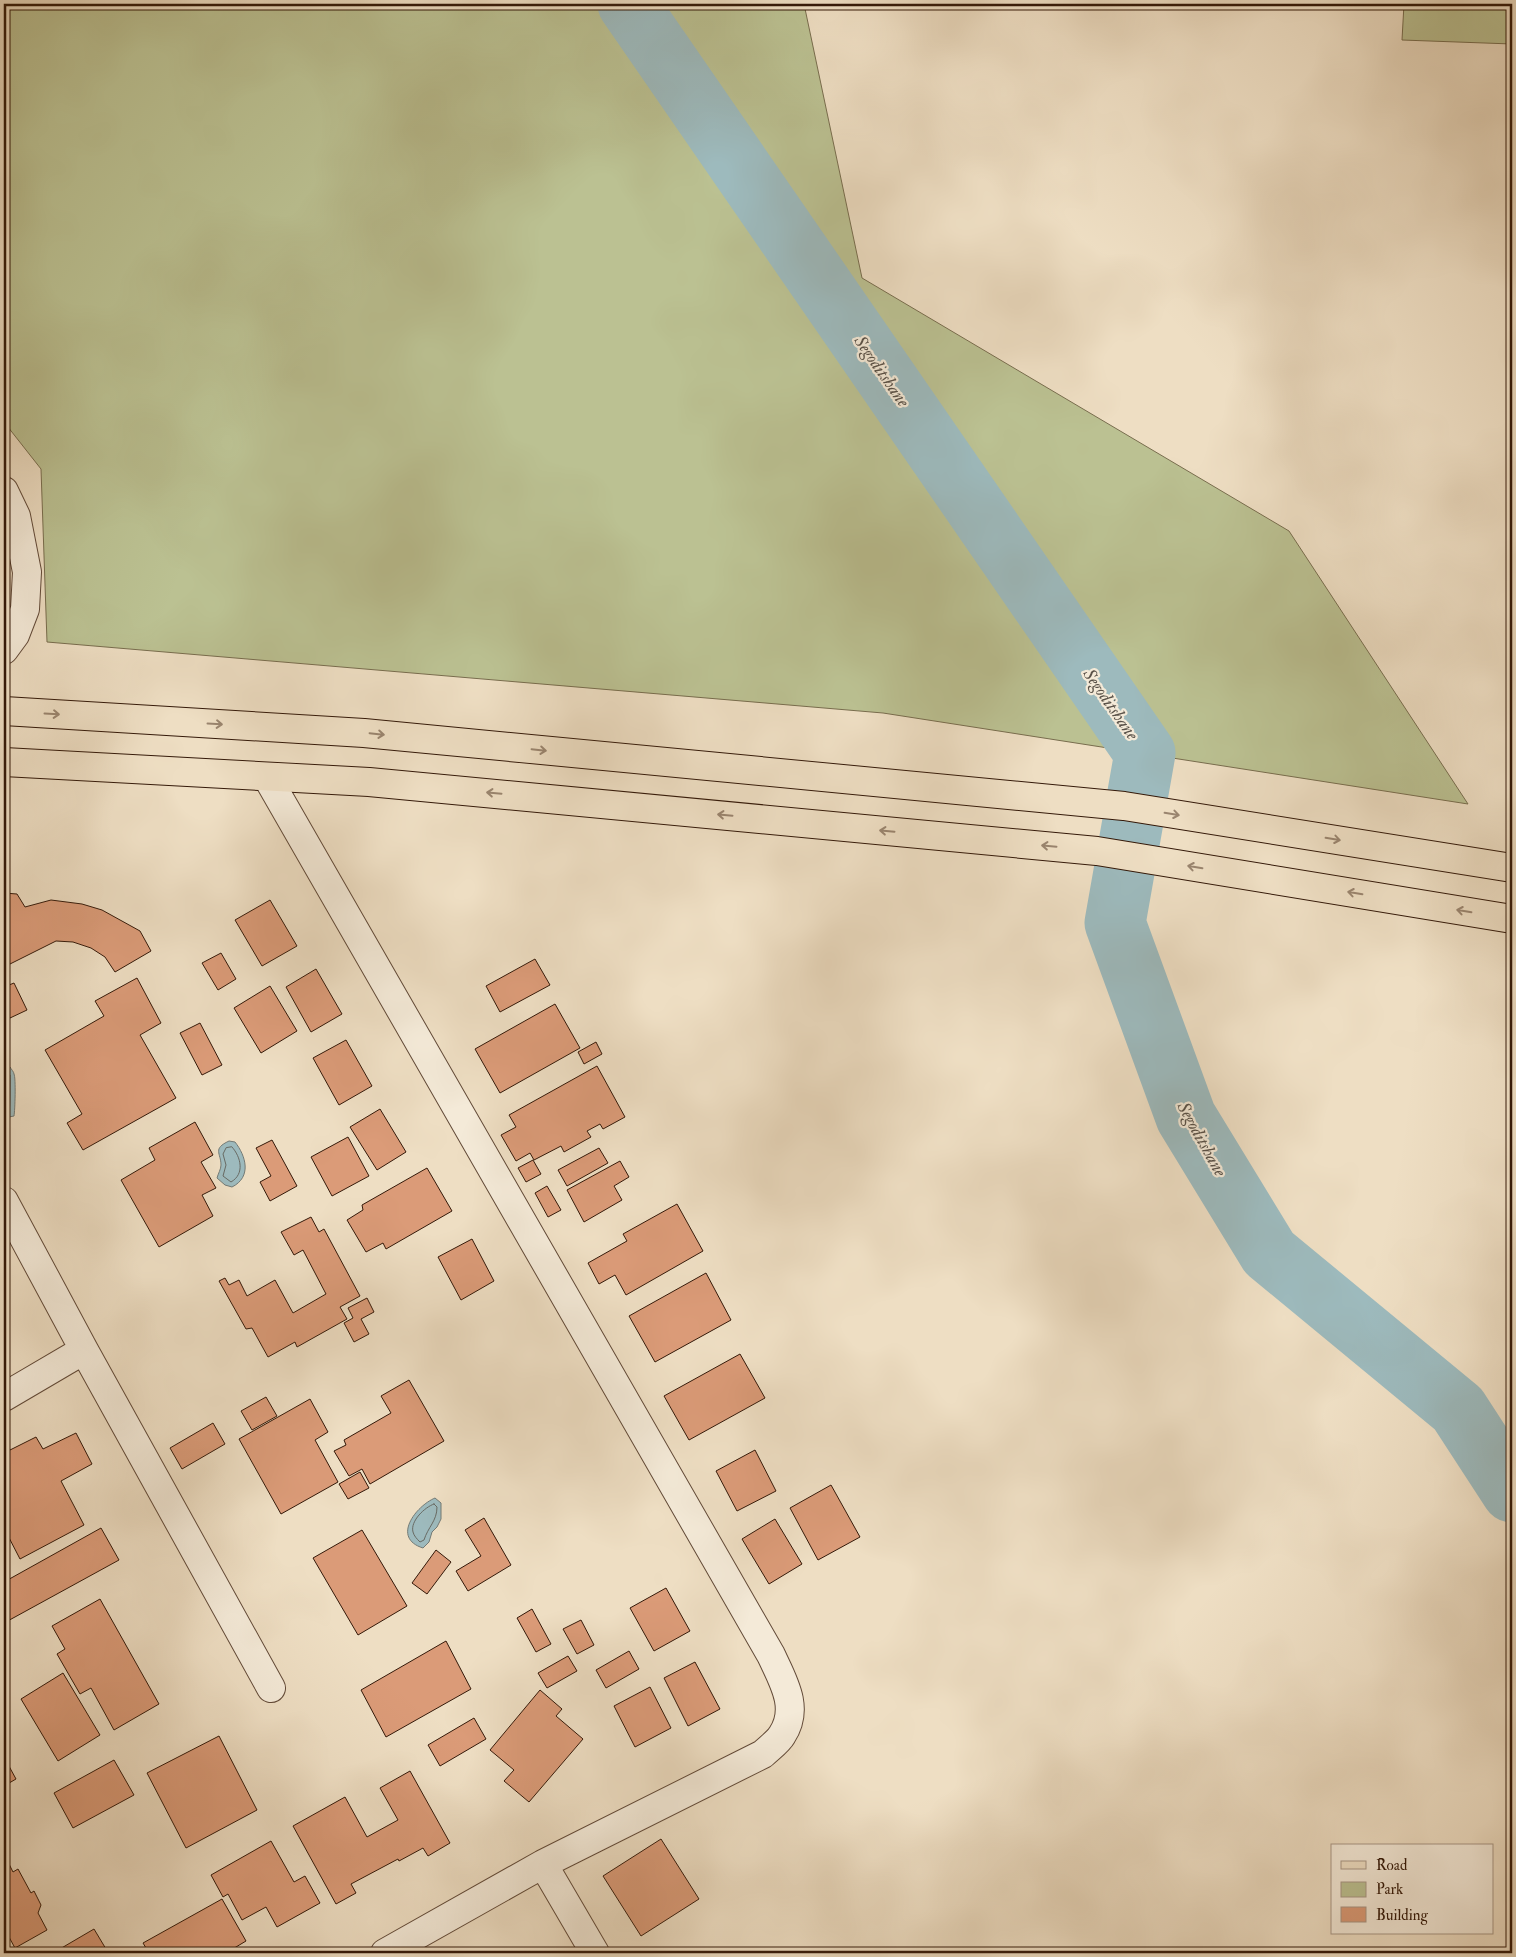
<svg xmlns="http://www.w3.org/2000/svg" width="1516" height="1957" font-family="'IM FELL Double Pica',serif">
<rect width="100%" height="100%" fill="#eedec3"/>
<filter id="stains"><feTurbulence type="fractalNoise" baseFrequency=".004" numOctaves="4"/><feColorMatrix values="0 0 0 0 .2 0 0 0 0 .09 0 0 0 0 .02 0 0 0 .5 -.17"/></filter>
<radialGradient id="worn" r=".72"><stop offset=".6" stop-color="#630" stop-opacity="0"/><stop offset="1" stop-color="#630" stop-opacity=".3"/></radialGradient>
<path fill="#bbc192" stroke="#786d4e" d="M 4,4 L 804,4 L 862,278 L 1289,531 L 1468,804 L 883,713 L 47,642 L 41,469 L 4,422 Z
M 1404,4 L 1512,4 L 1512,44 L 1402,40 Z"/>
<path fill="#9dbabd" stroke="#737a75" d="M 4,1066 L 10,1067 C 11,1069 14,1072 14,1074 C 16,1078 15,1111 14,1116 L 4,1118 Z
M 229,1141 L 235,1142 C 246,1156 252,1177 232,1187 L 225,1185 L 217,1178 C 218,1174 221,1169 221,1165 C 221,1153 212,1149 229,1141 Z
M 435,1498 L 441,1503 L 441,1519 L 437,1527 L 432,1532 L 429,1542 L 423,1548 C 391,1538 416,1506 435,1498 Z"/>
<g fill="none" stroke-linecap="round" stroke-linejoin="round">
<path stroke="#686a63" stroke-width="1" d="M 4,1071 L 10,1075 C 10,1079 10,1109 9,1112 L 4,1113
M 232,1147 C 241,1157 245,1174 231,1182 L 223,1176 L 226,1165 L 223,1154 L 226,1148 Z
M 434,1504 L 437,1507 C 437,1521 428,1527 424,1540 L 420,1542 C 417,1539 414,1536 413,1532 C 410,1521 425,1507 434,1504 Z"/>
<path stroke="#9dbabd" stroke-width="61" d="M 628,4 L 1145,753 L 1115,923 L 1186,1117 L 1269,1253 L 1458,1409 L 1512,1492"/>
</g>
<path fill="#db9b78" stroke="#341909" d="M 4,893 L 17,894 L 25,907 L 51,900 L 82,904 L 102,910 L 140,931 L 151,951 L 115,972 L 105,957 L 91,948 L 73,942 L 56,941 L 4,967 Z
M 270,900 L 297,946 L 262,966 L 235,920 Z
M 221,953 L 236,979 L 218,990 L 202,963 Z
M 535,959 L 550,985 L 500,1012 L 486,986 Z
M 316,969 L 342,1014 L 311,1032 L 286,987 Z
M 137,978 L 161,1023 L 140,1035 L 176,1098 L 83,1150 L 67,1123 L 82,1114 L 45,1050 L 104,1016 L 95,1001 Z
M 14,983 L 27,1010 L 10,1018 L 4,1005 L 4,987 Z
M 270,986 L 297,1031 L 261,1053 L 234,1008 Z
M 555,1004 L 580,1048 L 500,1093 L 475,1049 Z
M 200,1023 L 222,1065 L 202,1075 L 180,1033 Z
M 346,1040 L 372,1086 L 339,1105 L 313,1058 Z
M 596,1042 L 602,1054 L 584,1064 L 578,1052 Z
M 597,1066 L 625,1117 L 603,1129 L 600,1124 L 587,1131 L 591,1137 L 564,1152 L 561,1146 L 534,1160 L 530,1153 L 516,1161 L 501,1135 L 516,1127 L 509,1115 Z
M 380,1109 L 406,1152 L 377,1170 L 350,1127 Z
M 195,1122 L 213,1155 L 201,1162 L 216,1188 L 202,1195 L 213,1216 L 159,1247 L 121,1180 L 155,1160 L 149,1148 Z
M 348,1137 L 369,1176 L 332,1196 L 311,1157 Z
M 272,1140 L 297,1186 L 270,1201 L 260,1182 L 271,1176 L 256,1148 Z
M 599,1148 L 608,1163 L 567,1186 L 558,1170 Z
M 533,1160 L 541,1174 L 526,1182 L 518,1168 Z
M 620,1161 L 629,1177 L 614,1186 L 622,1200 L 584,1222 L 567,1190 Z
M 427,1168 L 452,1211 L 386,1249 L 383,1243 L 366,1252 L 347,1220 L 363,1210 L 362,1205 Z
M 547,1186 L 561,1210 L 548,1217 L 535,1193 Z
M 677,1204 L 703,1251 L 626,1295 L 615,1275 L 599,1284 L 588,1263 L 627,1241 L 623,1234 Z
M 311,1217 L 319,1232 L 324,1229 L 360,1296 L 340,1307 L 347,1319 L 297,1347 L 295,1342 L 268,1357 L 252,1328 L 246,1329 L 219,1281 L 225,1278 L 229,1285 L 239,1280 L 247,1296 L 275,1280 L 293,1313 L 326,1294 L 303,1250 L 294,1255 L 281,1232 Z
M 472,1239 L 494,1281 L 461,1300 L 438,1257 Z
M 706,1273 L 731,1320 L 655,1362 L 629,1316 Z
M 367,1298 L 374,1312 L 361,1319 L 369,1334 L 354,1342 L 344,1323 L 353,1318 L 348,1308 Z
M 740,1354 L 765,1398 L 689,1440 L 664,1396 Z
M 409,1380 L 444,1441 L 370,1484 L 362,1469 L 349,1476 L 334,1451 L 346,1445 L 344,1440 L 391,1413 L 381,1396 Z
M 266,1397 L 277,1416 L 252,1430 L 241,1411 Z
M 310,1399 L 328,1432 L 315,1440 L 338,1482 L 281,1514 L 239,1439 Z
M 213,1423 L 225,1444 L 182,1469 L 170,1448 Z
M 76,1433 L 92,1464 L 61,1481 L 84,1525 L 20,1559 L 4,1528 L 4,1437 L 10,1450 L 36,1437 L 43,1449 Z
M 755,1450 L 776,1491 L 737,1511 L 716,1471 Z
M 360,1472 L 369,1488 L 348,1499 L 339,1484 Z
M 831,1485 L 860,1537 L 818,1560 L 790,1508 Z
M 484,1518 L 511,1565 L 468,1591 L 456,1571 L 481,1556 L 465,1530 Z
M 775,1519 L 802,1564 L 769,1584 L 742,1539 Z
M 101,1528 L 119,1560 L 4,1623 L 4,1582 Z
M 362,1530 L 407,1606 L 358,1635 L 313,1558 Z
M 436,1550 L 451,1562 L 427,1594 L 412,1583 Z
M 666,1588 L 690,1631 L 654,1651 L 630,1608 Z
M 100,1599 L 159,1704 L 114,1730 L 91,1688 L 80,1694 L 57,1654 L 65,1649 L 52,1626 Z
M 532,1609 L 551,1644 L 536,1652 L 517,1618 Z
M 581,1620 L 594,1645 L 577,1654 L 563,1629 Z
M 446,1641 L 471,1689 L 386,1737 L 361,1690 Z
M 629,1651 L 639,1669 L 606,1688 L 596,1670 Z
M 568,1656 L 577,1671 L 547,1688 L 538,1673 Z
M 695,1662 L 720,1709 L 688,1726 L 664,1678 Z
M 63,1673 L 100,1735 L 58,1761 L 21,1699 Z
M 650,1687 L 671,1728 L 635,1747 L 614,1706 Z
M 540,1690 L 562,1709 L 556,1716 L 583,1739 L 529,1802 L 504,1781 L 514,1770 L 490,1750 Z
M 474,1718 L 486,1739 L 440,1766 L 428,1745 Z
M 219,1736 L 257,1810 L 186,1848 L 147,1773 Z
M 4,1757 L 16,1779 L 4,1786 Z
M 114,1760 L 134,1795 L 73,1828 L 54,1793 Z
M 410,1771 L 450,1843 L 428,1856 L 423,1848 L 399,1861 L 398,1859 L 351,1884 L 356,1893 L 336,1904 L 293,1826 L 345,1797 L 367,1837 L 398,1820 L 380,1788 Z
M 661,1839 L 699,1899 L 641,1936 L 603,1876 Z
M 271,1841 L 294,1882 L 305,1876 L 320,1903 L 277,1927 L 266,1907 L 242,1920 L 228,1894 L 223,1897 L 211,1875 Z
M 4,1854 L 13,1872 L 18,1869 L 31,1893 L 34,1891 L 41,1905 L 38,1913 L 47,1930 L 15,1948 L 4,1928 L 8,1924 L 4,1916 Z
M 222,1899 L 246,1941 L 226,1953 L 149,1953 L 143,1943 Z
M 94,1929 L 106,1949 L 99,1953 L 53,1953 Z"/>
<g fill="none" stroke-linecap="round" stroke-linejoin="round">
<defs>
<path id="minor" d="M 4,491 L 16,516 L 27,572 L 25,609 L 15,635 L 4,650
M 267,777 L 771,1655 C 783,1681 800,1708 782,1735 C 778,1742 769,1748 763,1754 L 543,1864 L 385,1953
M 4,1201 L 84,1350 L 271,1688
M 4,1397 L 84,1350
M 543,1864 L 595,1953"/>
<path id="primary" d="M 4,711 L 364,733 L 1124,806 L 1512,868
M 4,762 L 369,782 L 1097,851 L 1512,919"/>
</defs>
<use href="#minor" stroke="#624a38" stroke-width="30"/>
<use href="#primary" stroke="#341909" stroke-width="30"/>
<use href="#minor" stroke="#f4ead8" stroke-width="28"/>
<use href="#primary" stroke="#eedec3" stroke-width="28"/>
</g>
<defs><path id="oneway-shaft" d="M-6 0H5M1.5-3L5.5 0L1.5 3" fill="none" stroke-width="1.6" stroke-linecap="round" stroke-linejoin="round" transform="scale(1.25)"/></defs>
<g stroke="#9a856f">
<use href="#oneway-shaft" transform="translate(52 714) rotate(3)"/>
<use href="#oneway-shaft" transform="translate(215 724) rotate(3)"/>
<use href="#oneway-shaft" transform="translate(377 734) rotate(6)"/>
<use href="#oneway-shaft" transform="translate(539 750) rotate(6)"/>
<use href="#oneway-shaft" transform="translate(494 793) rotate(-175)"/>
<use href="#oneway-shaft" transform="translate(1172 814) rotate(9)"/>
<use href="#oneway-shaft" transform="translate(725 815) rotate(-175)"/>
<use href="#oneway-shaft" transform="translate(887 831) rotate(-175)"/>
<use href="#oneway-shaft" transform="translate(1333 839) rotate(9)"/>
<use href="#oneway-shaft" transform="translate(1049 846) rotate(-175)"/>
<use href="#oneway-shaft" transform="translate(1195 867) rotate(-171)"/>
<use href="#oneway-shaft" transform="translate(1355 893) rotate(-171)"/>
<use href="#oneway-shaft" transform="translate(1464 911) rotate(-171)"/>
</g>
<g text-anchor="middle" stroke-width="4.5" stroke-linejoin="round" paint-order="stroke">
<g font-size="18" font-style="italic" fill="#595148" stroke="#f4ead8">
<text transform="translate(882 371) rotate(55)" y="6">Segoditshane</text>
<text transform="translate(1111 704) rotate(55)" y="6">Segoditshane</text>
<text transform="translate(1202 1139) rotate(61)" y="6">Segoditshane</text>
</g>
</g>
<rect width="1516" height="1957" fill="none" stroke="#eedec3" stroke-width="20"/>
<rect x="5" y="5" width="1506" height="1947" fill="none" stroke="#341909" stroke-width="2.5"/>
<rect x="10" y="10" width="1496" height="1937" fill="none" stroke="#341909"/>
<rect x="1331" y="1844" width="162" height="90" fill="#f4ead8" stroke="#a79685"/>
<rect x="1341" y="1861" width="25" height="8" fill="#eedec3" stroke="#a79685"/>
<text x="1376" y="1870" font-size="15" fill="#341909">Road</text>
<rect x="1341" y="1882" width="25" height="15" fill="#bbc192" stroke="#a79685"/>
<text x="1376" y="1894" font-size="15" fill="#341909">Park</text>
<rect x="1341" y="1907" width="25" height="15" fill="#db9b78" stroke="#a79685"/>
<text x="1376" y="1920" font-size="15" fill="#341909">Building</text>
<rect width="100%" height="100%" filter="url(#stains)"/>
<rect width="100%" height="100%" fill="url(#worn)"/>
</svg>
